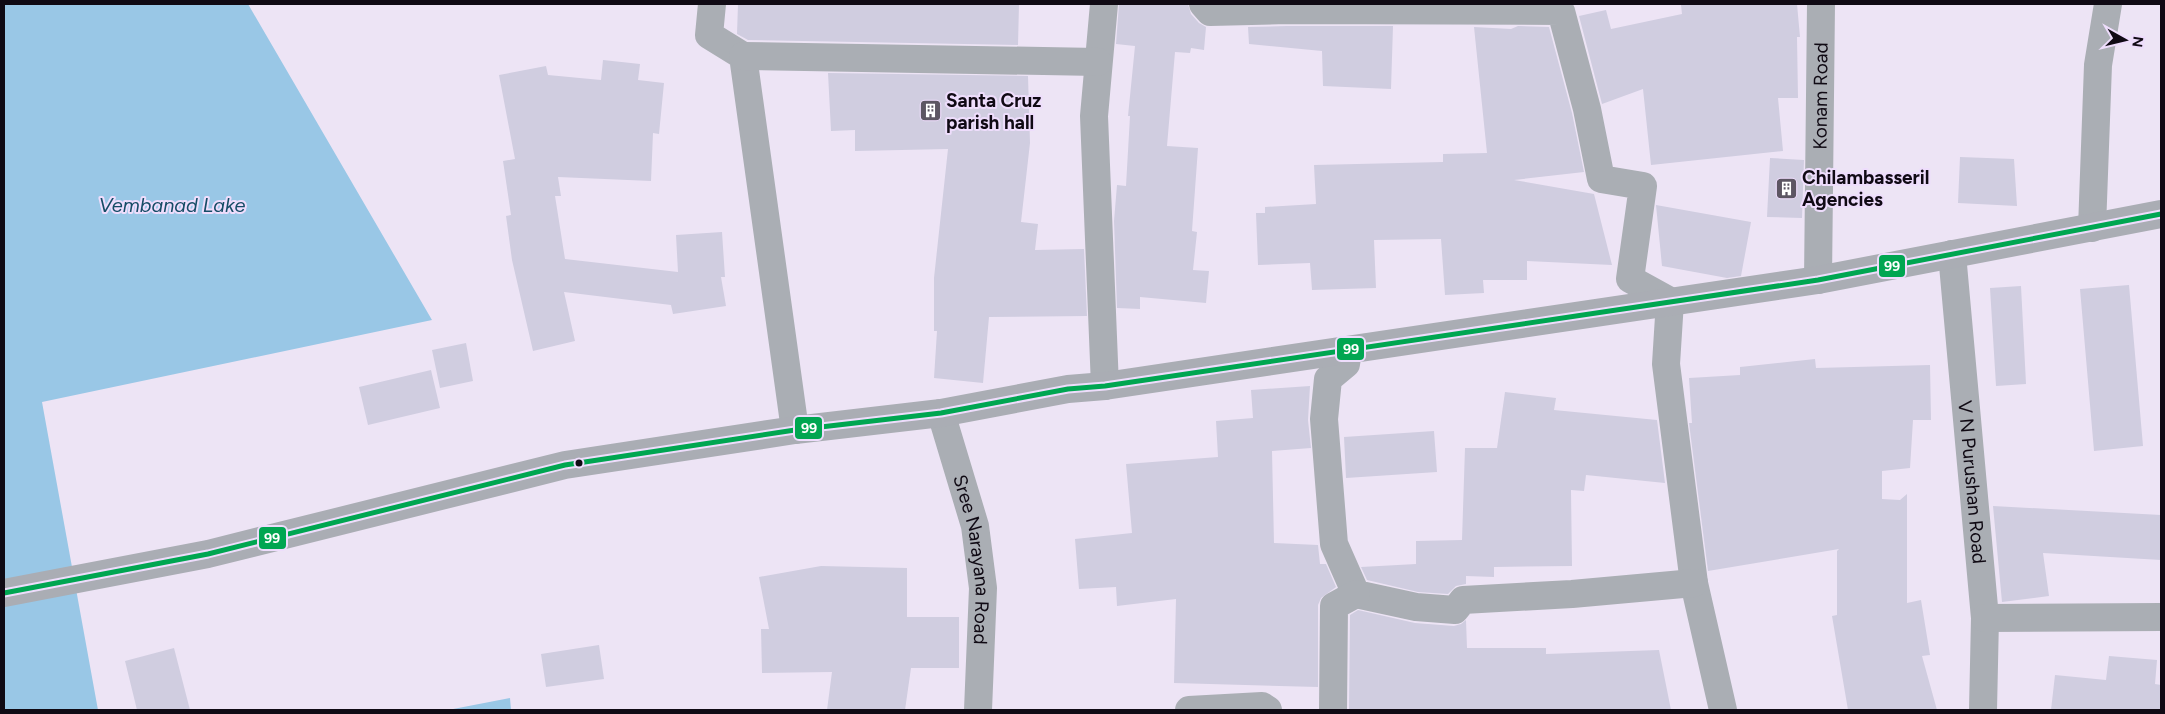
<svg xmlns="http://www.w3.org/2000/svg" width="2165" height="714" font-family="Figtree,sans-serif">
<rect width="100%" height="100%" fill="#ede4f5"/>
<path fill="#99c7e6" d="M 4,4 L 248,4 L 432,320 L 42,402 L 98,710 L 4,710 Z
M 510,698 L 511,710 L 448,710 Z"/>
<path fill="#d0cde0" d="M 738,4 L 1019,4 L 1018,45 L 748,40 L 737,34 Z
M 1119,4 L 1188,4 L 1191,14 L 1199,23 L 1206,27 L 1204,50 L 1191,48 L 1190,53 L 1175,52 L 1167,146 L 1198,148 L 1192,231 L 1197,232 L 1193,270 L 1209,271 L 1206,303 L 1140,297 L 1140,309 L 1117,308 L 1114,221 L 1117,185 L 1126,186 L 1130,116 L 1128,116 L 1135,46 L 1116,44 Z
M 1699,4 L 1797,4 L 1800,37 L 1797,37 L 1798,98 L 1778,98 L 1783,151 L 1651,165 L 1643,89 L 1602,104 L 1579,16 L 1606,10 L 1611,29 L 1682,14 L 1681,5 Z
M 1287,26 L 1393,26 L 1391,89 L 1323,86 L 1322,51 L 1249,44 L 1248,27 Z
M 1518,26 L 1549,27 L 1572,113 L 1584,172 L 1514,180 L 1594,194 L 1612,265 L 1527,261 L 1527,280 L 1483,280 L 1484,293 L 1445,295 L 1441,239 L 1374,240 L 1376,288 L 1312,290 L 1310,263 L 1258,265 L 1256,213 L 1265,213 L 1265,207 L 1316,204 L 1314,165 L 1443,162 L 1443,154 L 1487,153 L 1474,27 L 1511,29 Z
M 603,60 L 640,64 L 638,80 L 664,83 L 659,134 L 653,133 L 651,181 L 558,177 L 561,196 L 555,196 L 565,259 L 678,272 L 676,235 L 722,232 L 725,277 L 721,277 L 726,306 L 673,314 L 671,305 L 564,292 L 575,341 L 533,351 L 512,260 L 506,216 L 511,215 L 503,161 L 515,159 L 499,75 L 546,66 L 548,75 L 601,80 Z
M 828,73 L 1028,76 L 1030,143 L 1021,222 L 1038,224 L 1035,250 L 1084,249 L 1087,316 L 989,317 L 983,383 L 934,378 L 937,331 L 934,331 L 934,278 L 948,149 L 855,151 L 855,130 L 831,131 Z
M 1960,157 L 2014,159 L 2017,206 L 1958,203 Z
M 1770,158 L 1804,160 L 1802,218 L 1767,217 Z
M 1656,205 L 1751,222 L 1741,276 L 1727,278 L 1662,266 Z
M 2129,285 L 2143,446 L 2094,451 L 2080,289 Z
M 2021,286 L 2026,384 L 1996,386 L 1990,288 Z
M 466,343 L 473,381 L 440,388 L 432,350 Z
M 1815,359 L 1816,368 L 1930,365 L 1931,420 L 1913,420 L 1910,468 L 1882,471 L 1882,499 L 1900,500 L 1907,494 L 1907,603 L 1921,600 L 1930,655 L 1922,656 L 1937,710 L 1848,710 L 1832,616 L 1837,615 L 1837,551 L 1839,549 L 1708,571 L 1689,423 L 1692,423 L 1689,378 L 1740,375 L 1740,367 Z
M 431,370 L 440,408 L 368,425 L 359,387 Z
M 1310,386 L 1308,420 L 1311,448 L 1272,451 L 1274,543 L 1318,545 L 1320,564 L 1326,564 L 1336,587 L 1321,598 L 1318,605 L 1318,687 L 1174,683 L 1176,599 L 1117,606 L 1116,587 L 1079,589 L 1075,539 L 1132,533 L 1126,464 L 1218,457 L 1216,421 L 1253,418 L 1251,390 Z
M 1505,392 L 1556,398 L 1554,410 L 1657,420 L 1665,483 L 1586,475 L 1584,491 L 1571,490 L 1572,566 L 1494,567 L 1494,577 L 1466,576 L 1466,584 L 1456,586 L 1448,594 L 1418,592 L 1367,580 L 1361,567 L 1416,564 L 1416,541 L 1462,540 L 1465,448 L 1497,448 Z
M 1434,431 L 1437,472 L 1346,478 L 1344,437 Z
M 1993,506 L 2161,515 L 2161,560 L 2043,553 L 2049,596 L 2002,602 Z
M 821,566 L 907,568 L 907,617 L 959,617 L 959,668 L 911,668 L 905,710 L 827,710 L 832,672 L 762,673 L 761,629 L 769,629 L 759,577 Z
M 1358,610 L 1415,623 L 1454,626 L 1461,624 L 1466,620 L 1467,648 L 1546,648 L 1546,654 L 1659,650 L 1671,710 L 1349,710 L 1350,615 Z
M 599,645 L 604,679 L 546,687 L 541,654 Z
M 174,648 L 190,710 L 137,710 L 125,661 Z
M 2109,656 L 2157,660 L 2155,684 L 2161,685 L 2161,710 L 2051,710 L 2055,675 L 2106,680 Z"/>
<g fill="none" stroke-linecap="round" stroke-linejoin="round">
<g stroke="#aaaeb4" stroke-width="28">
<path d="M 712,4 L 709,35 L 743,56 L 795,430"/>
<path d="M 1104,4 L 1094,116 L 1105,386"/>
<path d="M 1203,4 L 1210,12 L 1287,10 L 1561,11 L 1587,109 L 1601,179 L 1643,186 L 1630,279 L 1670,301 L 1666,364 L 1694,583 L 1723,710"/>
<path d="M 743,56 L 1098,62"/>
<path d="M 2092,228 L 2098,65 L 2108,4"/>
<path id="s1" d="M 1952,254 L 1985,618 L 1983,710"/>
<path d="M 1348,350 L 1346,364 L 1328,379 L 1324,419 L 1334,544 L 1356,594 L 1416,607 L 1455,610 L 1463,600 L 1572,594 L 1694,583"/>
<path id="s2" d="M 941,413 L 975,526 L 983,588 L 978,710"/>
<path d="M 1985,618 L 2161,617"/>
<path d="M 1189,710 L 1262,706 L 1268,710"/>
<path d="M 1333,710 L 1334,606 L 1356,594"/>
</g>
<path stroke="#aaaeb4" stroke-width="28" id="s3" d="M 1818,280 L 1821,4"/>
<path stroke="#aaadb4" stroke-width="28" d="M 4,593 L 208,554 L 565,465 L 795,430 L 941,413 L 1068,389 L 1105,386 L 1818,280 L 2161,214"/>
<defs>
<path id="bus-1" d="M 4,593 L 208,554 L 565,465 L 795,430 L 941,413 L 1068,389 L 1105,386 L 1818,280 L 2161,214"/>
</defs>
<use href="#bus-1" stroke="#eeddfc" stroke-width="9"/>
<use href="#bus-1" stroke="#00a651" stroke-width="5"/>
</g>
<defs>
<symbol id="building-square" viewBox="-11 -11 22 22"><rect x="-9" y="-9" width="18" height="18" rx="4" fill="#5d5663" stroke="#eeddfc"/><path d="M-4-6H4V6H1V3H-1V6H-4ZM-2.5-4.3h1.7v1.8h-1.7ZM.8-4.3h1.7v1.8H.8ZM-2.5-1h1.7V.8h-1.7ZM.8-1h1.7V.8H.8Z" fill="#fff"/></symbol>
</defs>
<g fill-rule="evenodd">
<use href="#building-square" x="918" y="98" width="25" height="25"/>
<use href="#building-square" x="1774" y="176" width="25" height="25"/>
</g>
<circle fill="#100a14" stroke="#eeddfc" stroke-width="2" cx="579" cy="463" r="4.5"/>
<g text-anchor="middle" stroke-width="4" stroke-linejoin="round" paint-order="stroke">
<g font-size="19" fill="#100a14" stroke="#eeddfc">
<text dy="7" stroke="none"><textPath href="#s3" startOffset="184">Konam Road</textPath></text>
<text dy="7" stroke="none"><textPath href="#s1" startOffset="229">V N Purushan Road</textPath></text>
<text dy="7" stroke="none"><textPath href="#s2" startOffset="151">Sree Narayana Road</textPath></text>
</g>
<g font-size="19" font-weight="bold" fill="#100a14" stroke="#eeddfc" text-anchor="start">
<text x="946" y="107">Santa Cruz<tspan x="946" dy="22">parish hall</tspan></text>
<text x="1802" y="184">Chilambasseril<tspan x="1802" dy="22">Agencies</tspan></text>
</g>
<g font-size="20" font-style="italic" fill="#154c66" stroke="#eeddfc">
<text x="172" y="212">Vembanad Lake</text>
</g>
</g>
<g stroke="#eeddfc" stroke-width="2">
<rect x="1878" y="254" width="28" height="24" rx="5" fill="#00a651"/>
<rect x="1336" y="337" width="29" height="24" rx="5" fill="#00a651"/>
<rect x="794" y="416" width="29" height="24" rx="5" fill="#00a651"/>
<rect x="258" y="526" width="29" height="24" rx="5" fill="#00a651"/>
</g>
<g font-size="14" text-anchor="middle" font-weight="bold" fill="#fff">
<text x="1892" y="271">99</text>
<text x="1351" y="354">99</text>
<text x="809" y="433">99</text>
<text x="272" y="543">99</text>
</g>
<rect width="2165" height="714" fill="none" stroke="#100a14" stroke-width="10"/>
<g transform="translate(2125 40) rotate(98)" stroke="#eeddfc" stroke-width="4" paint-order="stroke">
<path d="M0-4L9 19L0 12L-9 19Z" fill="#100a14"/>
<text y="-8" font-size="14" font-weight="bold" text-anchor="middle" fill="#100a14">N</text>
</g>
</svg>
